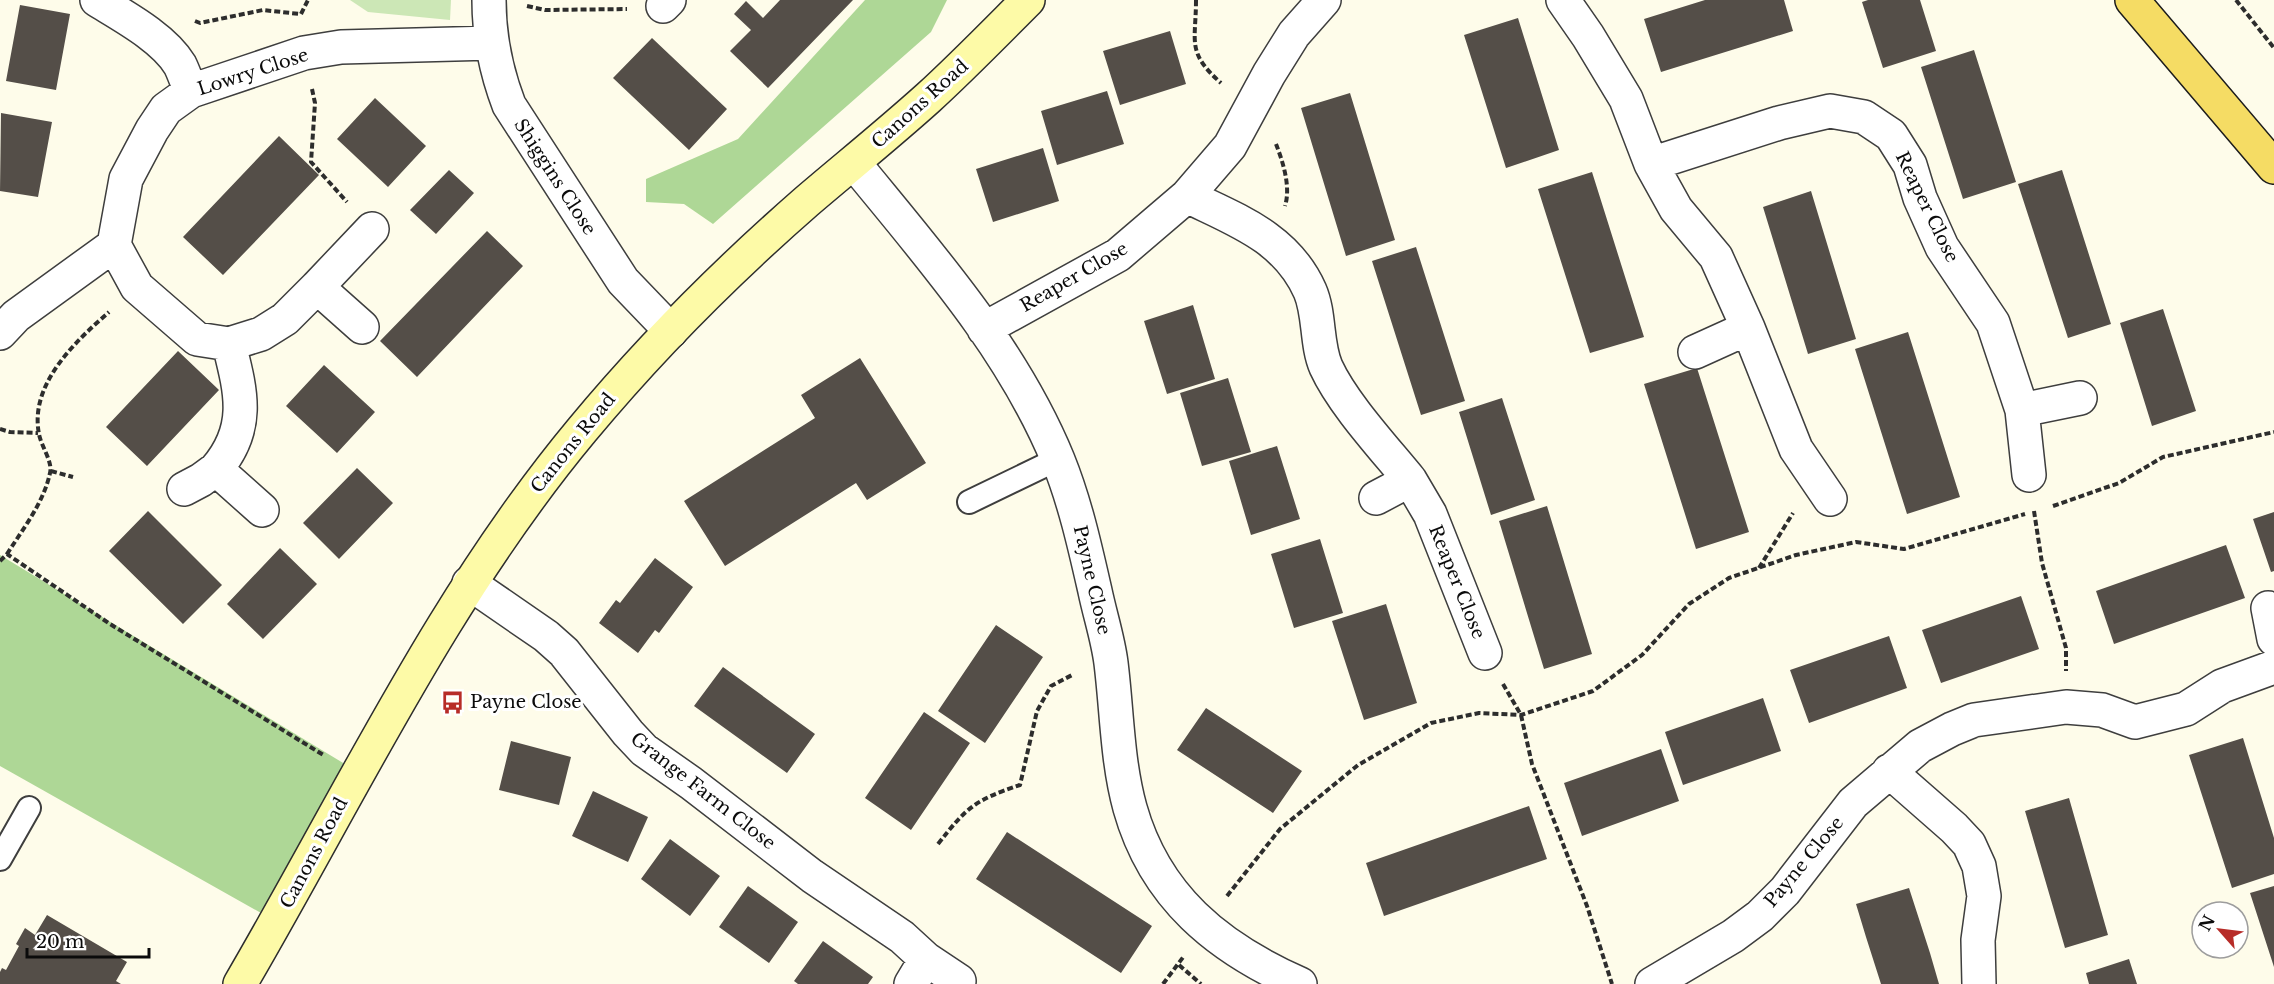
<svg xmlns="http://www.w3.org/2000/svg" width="2274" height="984" font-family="'Libre Baskerville',serif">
<rect width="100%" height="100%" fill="#fefcea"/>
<path fill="#cce7b6" d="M 350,0 L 451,0 L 450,20 L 368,12 Z"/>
<path fill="#aed796" d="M 865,0 L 947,0 L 931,32 L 713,224 L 684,204 L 646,202 L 646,179 L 738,139 Z
M 0,555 L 358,772 L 277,922 L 0,766 Z"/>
<path fill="#544e48" d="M 780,0 L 853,0 L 768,88 L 730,51 L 751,30 L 734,14 L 746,1 L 763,18 Z
M 1705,0 L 1784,0 L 1793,31 L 1661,72 L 1644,19 Z
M 1868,0 L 1920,0 L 1936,51 L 1883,68 L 1862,2 Z
M 20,5 L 70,14 L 56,90 L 6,81 Z
M 1518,18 L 1559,150 L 1506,168 L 1464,35 Z
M 1170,31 L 1186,84 L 1120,105 L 1103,51 Z
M 652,38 L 727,109 L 689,150 L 613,78 Z
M 1974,50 L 2016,182 L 1963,199 L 1921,67 Z
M 1107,91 L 1124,144 L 1057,165 L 1041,111 Z
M 1350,93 L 1395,240 L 1346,256 L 1301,108 Z
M 375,98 L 426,146 L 388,187 L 337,139 Z
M 1,113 L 52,122 L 38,197 L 0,191 Z
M 279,136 L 319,175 L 223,275 L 183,237 Z
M 1043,148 L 1059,201 L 993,222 L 976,169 Z
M 449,170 L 474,193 L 436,234 L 410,210 Z
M 2062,170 L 2111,324 L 2068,338 L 2018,184 Z
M 1592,172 L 1644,337 L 1590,353 L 1538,189 Z
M 1811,191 L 1856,339 L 1808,354 L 1763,207 Z
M 487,231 L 523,266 L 417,377 L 380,341 Z
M 1416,247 L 1465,401 L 1421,415 L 1372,261 Z
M 1193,305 L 1215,379 L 1167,394 L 1144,321 Z
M 2163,309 L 2196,411 L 2152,426 L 2120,323 Z
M 1908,332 L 1960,497 L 1907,514 L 1855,349 Z
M 178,351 L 219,390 L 147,466 L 106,427 Z
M 860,358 L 926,463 L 867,500 L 856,483 L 725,566 L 684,501 L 815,418 L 801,395 Z
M 324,365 L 375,412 L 337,453 L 286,406 Z
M 1697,368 L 1749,532 L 1696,549 L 1644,384 Z
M 1228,378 L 1251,452 L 1202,466 L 1180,393 Z
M 1502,398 L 1535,500 L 1491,515 L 1459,412 Z
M 1277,446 L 1300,519 L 1251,535 L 1229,461 Z
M 357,468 L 393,503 L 339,559 L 303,523 Z
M 1547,506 L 1592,654 L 1544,669 L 1499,521 Z
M 148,511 L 222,585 L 183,624 L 109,551 Z
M 2274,512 L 2274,571 L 2271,572 L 2253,519 Z
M 1320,539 L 1343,613 L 1294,628 L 1271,554 Z
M 2226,545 L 2245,598 L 2114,644 L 2096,591 Z
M 280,548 L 317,584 L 263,639 L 227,604 Z
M 655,558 L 693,587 L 659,633 L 655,630 L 638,653 L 599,623 L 616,600 L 620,603 Z
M 2021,596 L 2039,649 L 1941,683 L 1922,630 Z
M 1386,604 L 1417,703 L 1364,720 L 1332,621 Z
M 996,625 L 1043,657 L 985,743 L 938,711 Z
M 1889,636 L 1907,688 L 1809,723 L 1790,670 Z
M 723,667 L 815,734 L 787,773 L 694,706 Z
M 1763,698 L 1781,751 L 1683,785 L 1665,732 Z
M 1206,708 L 1302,771 L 1273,813 L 1177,750 Z
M 924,712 L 970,743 L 911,830 L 865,798 Z
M 2243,738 L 2274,838 L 2274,874 L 2232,888 L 2189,755 Z
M 511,741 L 571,757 L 559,805 L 499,790 Z
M 1661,749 L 1679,801 L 1582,836 L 1564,783 Z
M 593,791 L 648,817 L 628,862 L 572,836 Z
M 2069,798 L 2108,935 L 2065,948 L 2025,811 Z
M 1529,806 L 1547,859 L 1384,916 L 1366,863 Z
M 1007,832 L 1152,926 L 1121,973 L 976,879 Z
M 670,839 L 720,876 L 690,916 L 641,879 Z
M 748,886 L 798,922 L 769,963 L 719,927 Z
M 2274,886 L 2274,967 L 2250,893 Z
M 1909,888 L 1930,953 L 1939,984 L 1881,984 L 1866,937 L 1856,904 Z
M 47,915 L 127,962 L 116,981 L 121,984 L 0,984 L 0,972 L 2,968 L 6,970 L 19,946 L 16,944 L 25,928 L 35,935 Z
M 823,941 L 873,977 L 868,984 L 798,984 L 794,981 Z
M 2129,959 L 2137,984 L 2089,984 L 2086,973 Z"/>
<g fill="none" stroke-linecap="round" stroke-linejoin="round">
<defs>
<path id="lane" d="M 969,502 L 1058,459
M 0,859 L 29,808"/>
<path id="street" d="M 97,0 C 123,16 164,38 180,65 C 184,73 187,83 191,91
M 489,0 C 489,37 496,71 509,105 L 623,281 L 671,331
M 1563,0 L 1588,36 L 1626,99 L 1651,164 L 1779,123 L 1830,111 L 1864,117 L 1891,135 L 1910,165 L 1920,198 L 1942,247 L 1993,323 L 2022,410
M 663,6 L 669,0
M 854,163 C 929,255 1012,348 1058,460 C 1075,502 1085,547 1095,591 C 1100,615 1108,639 1111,663 C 1117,711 1117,761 1130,808 C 1155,897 1218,948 1300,984
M 1651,164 L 1676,209 L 1716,257 L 1748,328
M 1187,196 C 1236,220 1286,237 1310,291 C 1320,314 1316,344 1326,367 C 1343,404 1384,448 1410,480
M 114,245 L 137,287 L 197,339 L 229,344 L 261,334 L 285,319 L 317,287
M 362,327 L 317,287 L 372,229
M 984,329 L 1118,255 L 1187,196 L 1230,146 L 1269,74 L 1294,34 L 1324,0
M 0,333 L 16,316 L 114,245 L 126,179 L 152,130 L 166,109 L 191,91 L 304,53 L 341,47 L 492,43
M 1695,352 L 1748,328 L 1796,449 L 1830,499
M 216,469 C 251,428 241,392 229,344
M 2029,475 L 2022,410 L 2080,398
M 184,489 L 201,480 L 216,469 L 262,510
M 1376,498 L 1410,480 L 1430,514 L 1485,653
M 469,583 L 546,636 L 564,652 L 628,733 L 644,750 L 691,783 L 812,876 L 902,937 L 926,959
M 2268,608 L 2274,639
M 1889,771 L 1954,828 L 1969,844 L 1979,866 L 1984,896 L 1978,940 L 1979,984
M 911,984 L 926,959 L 959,981
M 1652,984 L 1733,936 L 1760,916 L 1785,891 L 1853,803 L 1920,746 L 1952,729 L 1974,720 L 2066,707 L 2102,710 L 2135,722 L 2186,709 L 2222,686 L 2274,667"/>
<path id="secondary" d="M 240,984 C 350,796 442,598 582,430 C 650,348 726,272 806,202 C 847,167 888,134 928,98 C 962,67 995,33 1028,0"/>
<path id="primary" d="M 2132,0 L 2274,167"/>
</defs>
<use href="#lane" stroke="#3e3e3e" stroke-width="26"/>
<use href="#street" stroke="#3e3e3e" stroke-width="36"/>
<use href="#secondary" stroke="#2d2d2d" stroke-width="36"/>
<use href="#primary" stroke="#1c1c1c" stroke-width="36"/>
<path stroke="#2d2d2d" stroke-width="4" stroke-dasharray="6 3" stroke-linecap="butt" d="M 1196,0 C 1196,42 1186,52 1221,83
M 2236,0 L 2274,48
M 527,6 L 545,10 L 627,9
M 301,14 L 308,0
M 195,21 L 200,23 L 263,10 L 300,14
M 312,89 L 315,103 L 311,162 L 347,202
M 1276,144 C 1283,162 1291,187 1285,206
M 0,429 L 10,432 L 38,433
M 51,471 L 73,477
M 2053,506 L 2119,483 L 2163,457 L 2274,432
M 2034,511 L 2042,563 L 2066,648 L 2066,671
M 7,554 C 23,529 44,502 50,473 C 53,462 41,446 39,434 C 29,384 76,341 109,312
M 0,561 L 7,554 L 110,624 L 325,756
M 1759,568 L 1793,513
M 1503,684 L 1521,715 L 1532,764 L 1587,906 L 1612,984
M 938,844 C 967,807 975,800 1020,785 L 1037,711 L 1051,686 L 1074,674
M 1227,896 L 1280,829 L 1358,765 L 1431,723 L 1479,713 L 1521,715 L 1593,691 L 1642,655 L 1689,604 L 1729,578 L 1796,555 L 1856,542 L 1904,549 L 2025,514
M 1179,965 L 1201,984
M 1163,984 L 1184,956"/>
<use href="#lane" stroke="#fff" stroke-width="22"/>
<use href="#street" stroke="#fff" stroke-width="33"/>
<use href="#secondary" stroke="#fdfaa7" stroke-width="33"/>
<use href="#primary" stroke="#f5dc64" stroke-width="33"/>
</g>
<defs>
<symbol id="bus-bare" viewBox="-9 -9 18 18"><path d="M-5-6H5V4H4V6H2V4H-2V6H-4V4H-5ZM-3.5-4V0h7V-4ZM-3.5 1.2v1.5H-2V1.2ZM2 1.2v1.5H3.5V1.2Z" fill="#b72c28" stroke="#fff" stroke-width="2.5" paint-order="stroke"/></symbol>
</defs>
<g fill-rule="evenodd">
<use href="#bus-bare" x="436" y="686" width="33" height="33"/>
</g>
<g text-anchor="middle" stroke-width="6" stroke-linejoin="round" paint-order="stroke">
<g font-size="18" fill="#0b0b0b" stroke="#fff">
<text transform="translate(253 72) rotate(-18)" y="6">Lowry Close</text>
<text transform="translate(920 104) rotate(-42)" y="6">Canons Road</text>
<text transform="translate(555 177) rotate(57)" y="6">Shiggins Close</text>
<text transform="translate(1927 207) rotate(64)" y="6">Reaper Close</text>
<text transform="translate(1074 277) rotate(-30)" y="6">Reaper Close</text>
<text transform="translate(573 443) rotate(-51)" y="6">Canons Road</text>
<text transform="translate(1092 580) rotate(77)" y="6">Payne Close</text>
<text transform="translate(1457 582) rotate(68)" y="6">Reaper Close</text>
<text transform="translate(703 791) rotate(38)" y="6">Grange Farm Close</text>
<text transform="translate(314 853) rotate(-62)" y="6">Canons Road</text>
<text transform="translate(1804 862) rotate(-50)" y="6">Payne Close</text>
</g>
<g font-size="18" fill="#0b0b0b" stroke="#fff" text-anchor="start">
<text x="470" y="708">Payne Close</text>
</g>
</g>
<g transform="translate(2220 930) rotate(298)"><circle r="28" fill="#ffffff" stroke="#9d9d9d" stroke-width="1.5"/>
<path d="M0-4.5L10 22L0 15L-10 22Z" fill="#b72c28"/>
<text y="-9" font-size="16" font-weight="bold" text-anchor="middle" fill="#0b0b0b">N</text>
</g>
<path d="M27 948v9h122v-9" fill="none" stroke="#0b0b0b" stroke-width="3"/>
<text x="36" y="948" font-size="18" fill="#0b0b0b" stroke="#ffffff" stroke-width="4.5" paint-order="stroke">20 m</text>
</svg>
